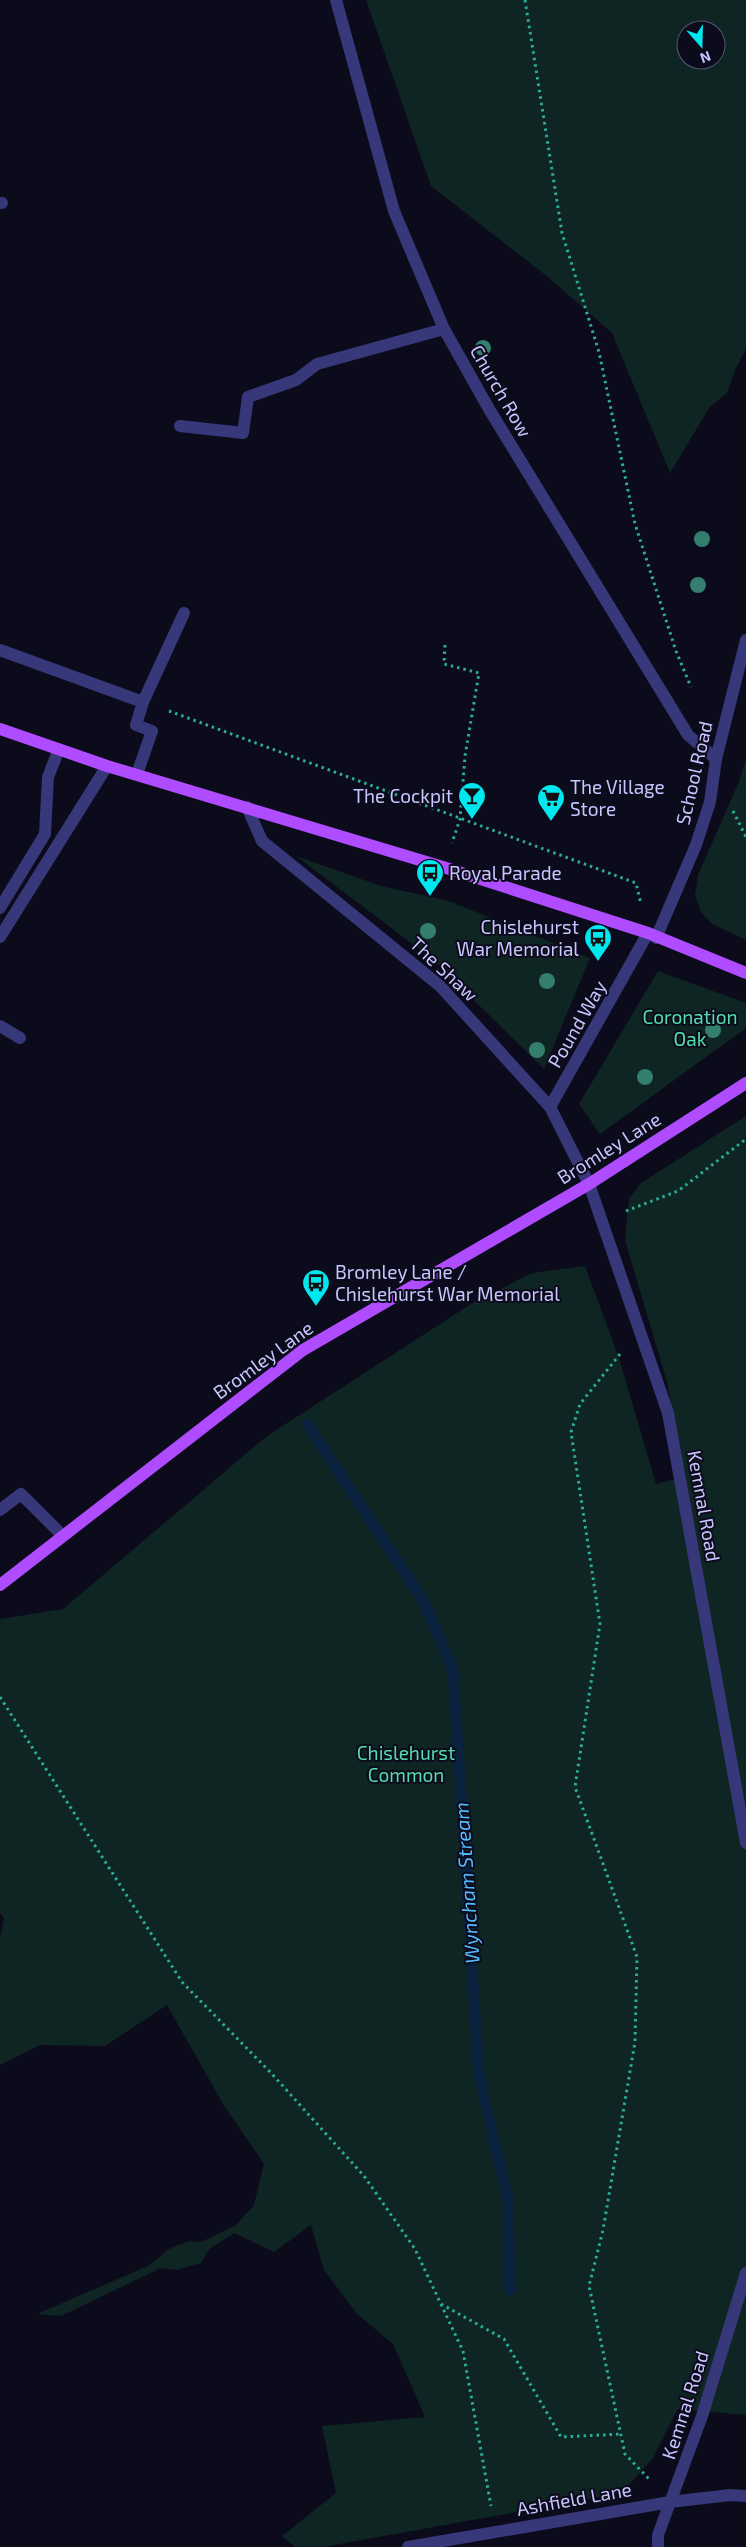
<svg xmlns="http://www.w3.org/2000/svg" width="746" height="2547" font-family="'Exo 2',sans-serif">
<rect width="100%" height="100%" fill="#0c0b1b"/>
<path fill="#0e2523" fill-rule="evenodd" d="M 366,0 L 746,0 L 746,349 L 735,370 L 727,393 L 709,408 L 670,473 L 612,333 L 548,277 L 431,186 ZM 686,30 L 716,30 L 716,60 L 686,60 Z
M 746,760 L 746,940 L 712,924 L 701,912 L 695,896 L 698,875 L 738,784 Z
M 296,856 L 381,886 L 449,901 L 590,958 L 544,1069 L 431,958 Z
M 658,971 L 746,1003 L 746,1028 L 600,1134 L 579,1104 Z
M 746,1116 L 746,2415 L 678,2409 L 653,2458 L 622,2493 L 323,2547 L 295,2547 L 282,2536 L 336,2493 L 322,2426 L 425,2417 L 393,2344 L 357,2314 L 324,2270 L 311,2225 L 274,2252 L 234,2233 L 209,2249 L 201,2263 L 177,2270 L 161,2268 L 61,2316 L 37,2314 L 148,2266 L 169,2249 L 188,2241 L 201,2242 L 236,2225 L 254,2205 L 264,2164 L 223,2104 L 167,2005 L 105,2046 L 40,2045 L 0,2065 L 0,1938 L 4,1918 L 0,1913 L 0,1619 L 63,1609 L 267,1436 L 471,1304 L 532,1273 L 585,1266 L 619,1358 L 656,1484 L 684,1477 L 667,1382 L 625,1240 L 629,1199 L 641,1183 Z"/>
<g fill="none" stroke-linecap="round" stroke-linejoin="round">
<path stroke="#0b223f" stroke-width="11" d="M 307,1424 L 423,1600 L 453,1670 L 479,2076 L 508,2199 L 510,2290"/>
<path stroke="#2cac9b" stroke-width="3" stroke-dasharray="2.5 4" stroke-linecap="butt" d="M 525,0 L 562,233 L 599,352 L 635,524 L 676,651 L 691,687
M 445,645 L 444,664 L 479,673 L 465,756 L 460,819 L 452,843
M 169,711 L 636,883 L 641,904
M 733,811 L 746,837
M 626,1211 L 678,1191 L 746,1139
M 620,1354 L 580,1404 L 571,1432 L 600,1624 L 575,1787 L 637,1957 L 635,2042 L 603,2230 L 589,2286 L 625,2454 L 649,2479
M 0,1697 L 182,1982 L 272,2074 L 364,2176 L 415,2249 L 463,2351 L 491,2506
M 441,2304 L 504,2339 L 561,2437 L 621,2434"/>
<path stroke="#36387a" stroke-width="12" d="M 336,0 L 394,211 L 444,329 L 489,409 L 688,735 L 716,759
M 0,203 L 2,203
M 180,426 L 243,433 L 248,397 L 296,380 L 317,364 L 444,329
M 0,650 L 143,702
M 137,774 L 152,731 L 136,725 L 143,702 L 184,613
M 247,807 L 262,841 L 440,986 L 550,1107 L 589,1184 L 668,1413 L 746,1843
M 0,908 L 45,834 L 48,777 L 59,749
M 0,937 L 107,766
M 656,938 L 696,845 L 710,802 L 716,759 L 746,640
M 0,1026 L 20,1038
M 550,1107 L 648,933
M 0,1510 L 21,1494 L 62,1535
M 408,2547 L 670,2502 L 730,2495 L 746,2496
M 658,2547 L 658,2535 L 702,2416 L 746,2273"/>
<path stroke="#b04cff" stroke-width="12" d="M 0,729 L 107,766 L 443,867 L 648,933 L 746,973
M 0,1585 L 303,1350 L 589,1184 L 746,1083"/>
</g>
<g fill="#337e6e">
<circle cx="483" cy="348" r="8"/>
<circle cx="702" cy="539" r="8"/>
<circle cx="698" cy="585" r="8"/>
<circle cx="428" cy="931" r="8"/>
<circle cx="547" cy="981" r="8"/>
<circle cx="713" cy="1030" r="8"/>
<circle cx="537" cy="1050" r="8"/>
<circle cx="645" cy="1077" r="8"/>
</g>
<defs>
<symbol id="bar-pin" viewBox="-11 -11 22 30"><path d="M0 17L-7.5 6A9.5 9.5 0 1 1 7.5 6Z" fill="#00e8ef" stroke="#0c0b1b"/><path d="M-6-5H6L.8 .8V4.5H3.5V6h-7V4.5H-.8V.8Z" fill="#111"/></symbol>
<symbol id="supermarket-pin" viewBox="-11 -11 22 30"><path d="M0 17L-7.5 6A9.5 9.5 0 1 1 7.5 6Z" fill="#00e8ef" stroke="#0c0b1b"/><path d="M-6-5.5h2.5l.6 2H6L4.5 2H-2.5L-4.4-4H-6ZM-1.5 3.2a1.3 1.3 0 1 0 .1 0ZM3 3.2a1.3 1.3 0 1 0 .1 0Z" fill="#111"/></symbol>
<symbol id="bus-pin" viewBox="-11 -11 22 30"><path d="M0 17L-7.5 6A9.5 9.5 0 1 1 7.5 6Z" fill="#00e8ef" stroke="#0c0b1b"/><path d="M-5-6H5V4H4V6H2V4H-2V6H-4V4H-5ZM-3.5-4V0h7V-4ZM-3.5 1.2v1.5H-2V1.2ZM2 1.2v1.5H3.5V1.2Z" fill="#111"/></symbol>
</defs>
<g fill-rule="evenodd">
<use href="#bar-pin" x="456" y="780" width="32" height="43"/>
<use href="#supermarket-pin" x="535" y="782" width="32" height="43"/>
<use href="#bus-pin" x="414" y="857" width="32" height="43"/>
<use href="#bus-pin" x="582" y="922" width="32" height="43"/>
<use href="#bus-pin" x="300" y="1267" width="32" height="43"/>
</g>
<g text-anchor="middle" stroke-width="4" stroke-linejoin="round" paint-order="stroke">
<g font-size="19" fill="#c8c5ff" stroke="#0c0b1b">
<text transform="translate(501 391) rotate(60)" y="7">Church Row</text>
<text transform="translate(694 773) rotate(-77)" y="7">School Road</text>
<text transform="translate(444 969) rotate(43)" y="7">The Shaw</text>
<text transform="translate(577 1024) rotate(-60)" y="7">Pound Way</text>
<text transform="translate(609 1148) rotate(-32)" y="7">Bromley Lane</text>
<text transform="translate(263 1360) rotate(-36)" y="7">Bromley Lane</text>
<text transform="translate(704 1506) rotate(80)" y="7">Kemnal Road</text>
<text transform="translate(685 2405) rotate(-72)" y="7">Kemnal Road</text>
<text transform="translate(574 2499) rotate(-10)" y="7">Ashfield Lane</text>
</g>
<g font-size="19" fill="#c8c5ff" stroke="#0c0b1b" text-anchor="start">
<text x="570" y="794">The Village<tspan x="570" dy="22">Store</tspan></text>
<text x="453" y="803" text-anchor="end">The Cockpit</text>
<text x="449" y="880">Royal Parade</text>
<text x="579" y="934" text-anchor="end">Chislehurst<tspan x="579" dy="22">War Memorial</tspan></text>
<text x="335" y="1279">Bromley Lane /<tspan x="335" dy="22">Chislehurst War Memorial</tspan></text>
</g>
<g font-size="19" fill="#53ddb1" stroke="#0c0b1b">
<text x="690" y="1024">Coronation<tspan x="690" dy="22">Oak</tspan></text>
<text x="406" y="1760">Chislehurst<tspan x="406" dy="22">Common</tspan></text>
</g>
<g font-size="20" font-style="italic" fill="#53bbff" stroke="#0c0b1b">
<text transform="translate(467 1883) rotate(-94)" y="7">Wyncham Stream</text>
</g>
</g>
<g transform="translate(701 45) rotate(160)"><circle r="24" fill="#0c0b1b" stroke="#575576"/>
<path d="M0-4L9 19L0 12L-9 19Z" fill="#00e8ef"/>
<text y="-8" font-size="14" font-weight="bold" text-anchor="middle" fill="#c8c5ff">N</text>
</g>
</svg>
